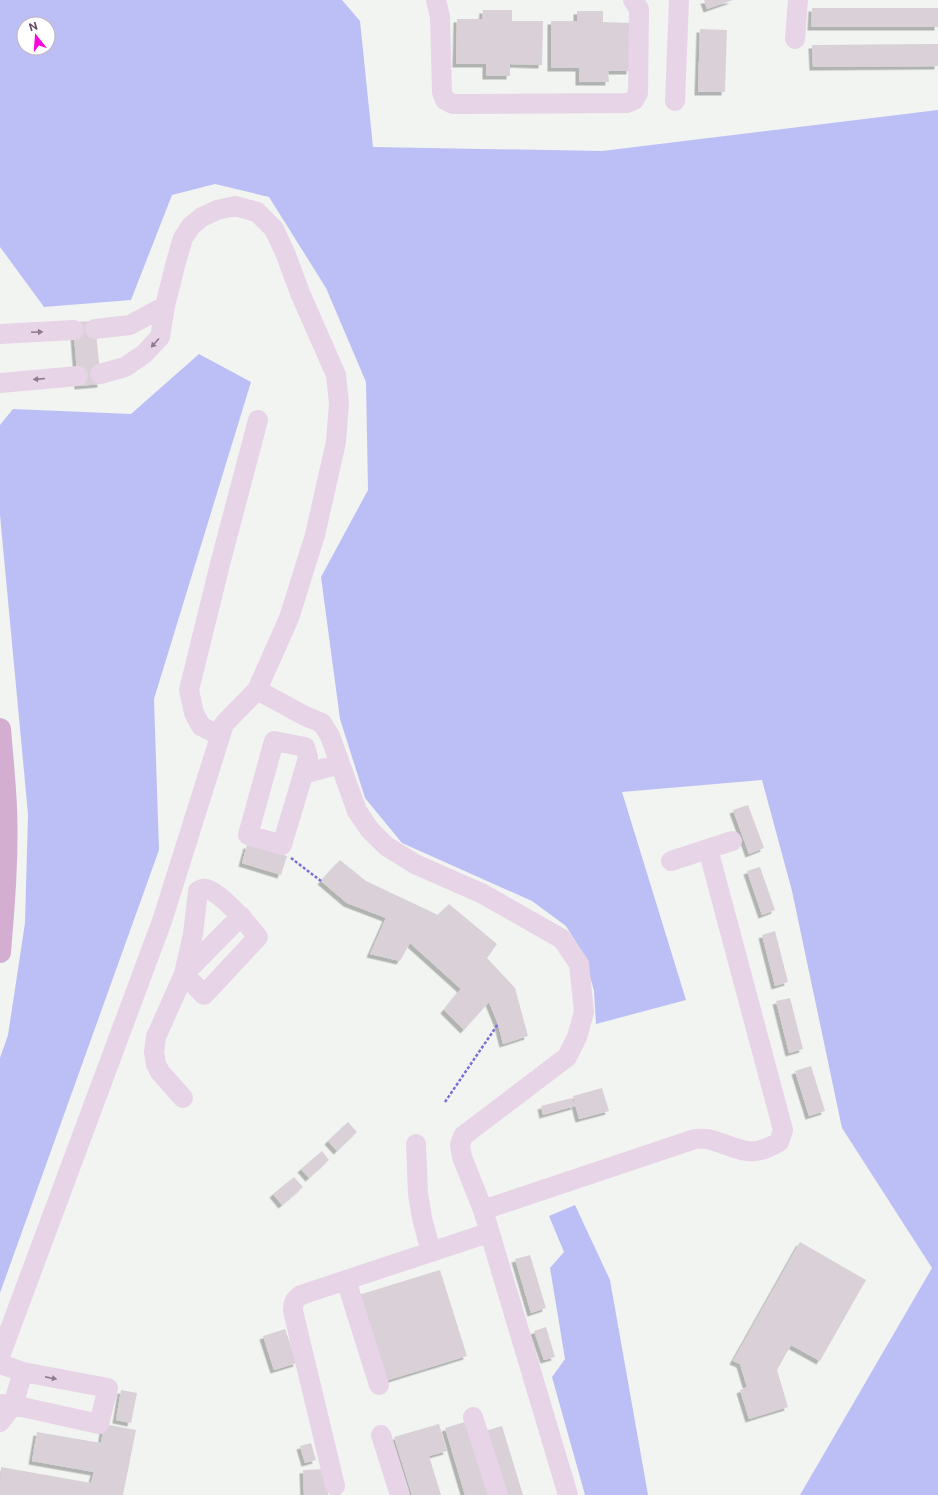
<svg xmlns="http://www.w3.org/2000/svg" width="938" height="1495" font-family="'Public Sans',sans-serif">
<defs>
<filter id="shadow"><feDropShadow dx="-3.5" dy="3.5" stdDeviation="0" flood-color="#0004"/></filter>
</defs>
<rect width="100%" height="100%" fill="#f2f4f1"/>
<path fill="#bcbff5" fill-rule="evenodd" d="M 0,0 L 342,0 L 360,21 L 373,147 L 602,151 L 938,110 L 938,1495 L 800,1495 L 932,1268 L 842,1128 L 792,891 L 762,780 L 622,792 L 686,1000 L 596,1024 L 594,991 L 584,955 L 566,926 L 532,901 L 402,843 L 365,798 L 340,719 L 321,577 L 368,490 L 366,382 L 326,288 L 269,197 L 215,184 L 172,195 L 131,300 L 44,307 L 0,247 ZM 24,24 L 48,24 L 48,48 L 24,48 Z
M 199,354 L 251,382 L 154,699 L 159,850 L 0,1293 L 0,1058 L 8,1035 L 25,923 L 28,814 L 0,515 L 0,425 L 13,409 L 131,414 Z
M 575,1205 L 610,1280 L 648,1495 L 585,1495 L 552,1377 L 565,1359 L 550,1268 L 564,1252 L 549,1216 Z"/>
<path fill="#dad0d8" filter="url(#shadow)" d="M 704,0 L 733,0 L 707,9 Z
M 812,8 L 938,8 L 938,27 L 811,27 Z
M 483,10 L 512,10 L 512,21 L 543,21 L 542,65 L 510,64 L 510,76 L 486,76 L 486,64 L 456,64 L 457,19 L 482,19 Z
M 577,11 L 603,11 L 603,22 L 631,23 L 630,71 L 608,71 L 609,82 L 579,82 L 579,68 L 551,68 L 551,21 L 577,21 Z
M 700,29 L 727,30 L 725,92 L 698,92 Z
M 938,44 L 938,66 L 813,67 L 812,45 Z
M 95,321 L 101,384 L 78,386 L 73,322 Z
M 748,805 L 764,848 L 749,854 L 733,810 Z
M 247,845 L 287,856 L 281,875 L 242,863 Z
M 340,860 L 366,881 L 438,915 L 449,904 L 497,944 L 487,958 L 515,988 L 528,1036 L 503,1044 L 498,1024 L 489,1002 L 464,1030 L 444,1010 L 461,989 L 410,943 L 400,961 L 370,954 L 386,918 L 347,903 L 321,881 Z
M 760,867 L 775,910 L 762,915 L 747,871 Z
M 775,931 L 788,982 L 775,986 L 762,935 Z
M 790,998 L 803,1049 L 789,1053 L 776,1001 Z
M 811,1066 L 825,1111 L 809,1116 L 795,1071 Z
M 602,1088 L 609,1111 L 579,1119 L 573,1096 Z
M 572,1098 L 575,1106 L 543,1115 L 541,1106 Z
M 348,1122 L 357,1132 L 337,1151 L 328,1141 Z
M 322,1151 L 329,1160 L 309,1178 L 301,1169 Z
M 294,1177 L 303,1187 L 282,1205 L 273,1194 Z
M 800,1242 L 866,1280 L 820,1361 L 791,1345 L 777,1370 L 788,1407 L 749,1419 L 740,1390 L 747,1387 L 740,1364 L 733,1361 Z
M 530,1255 L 546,1308 L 531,1313 L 515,1259 Z
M 440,1270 L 467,1356 L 382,1382 L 355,1296 Z
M 546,1327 L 555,1357 L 544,1360 L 534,1331 Z
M 285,1329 L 297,1363 L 274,1370 L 263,1336 Z
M 121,1390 L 137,1393 L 131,1423 L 116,1420 Z
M 468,1421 L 490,1495 L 465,1495 L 445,1428 Z
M 104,1424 L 136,1430 L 123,1495 L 0,1495 L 1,1467 L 91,1483 L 94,1472 L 32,1461 L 37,1432 L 101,1443 Z
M 439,1424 L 447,1451 L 429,1456 L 441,1495 L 412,1495 L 394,1437 Z
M 502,1426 L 523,1495 L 505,1495 L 485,1431 Z
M 311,1443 L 316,1460 L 305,1463 L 300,1446 Z
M 328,1469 L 328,1495 L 304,1495 L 303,1470 Z"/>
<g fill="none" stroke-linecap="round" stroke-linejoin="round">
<path stroke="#766fd7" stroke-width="2.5" stroke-dasharray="3 2" stroke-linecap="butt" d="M 291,858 L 321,881
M 445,1102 L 498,1024"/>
<path stroke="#e7d4e7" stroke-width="20" d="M 436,0 L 440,17 L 442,92 L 445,100 L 453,104 L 627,103 L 634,100 L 638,93 L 639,9 L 633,0
M 795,39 L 798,0
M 675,101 L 679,0
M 95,329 L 130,325 L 165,306
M 0,334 L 74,330
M 0,383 L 78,376
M 257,690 L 305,716 L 322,723 L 330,736 L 357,811 L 370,830 L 386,846 L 415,864 L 483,894 L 562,939 L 579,964 L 584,1012 L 577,1037 L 567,1057 L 463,1136 L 460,1145 L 462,1157 L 483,1210 L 568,1495
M 220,736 L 201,726 L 194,713 L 189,690 L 220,564 L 258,420
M 274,741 L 305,747 L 308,758 L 282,845 L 248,835 Z
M 303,774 L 340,764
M 671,861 L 732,841
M 183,1098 L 160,1072 L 156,1064 L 154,1052 L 156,1037 L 184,974 L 193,934 L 198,891 C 201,889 203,888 206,889 C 221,892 249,926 258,937 L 204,995 L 184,974 L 241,916
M 416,1144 L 418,1194 L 422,1218 L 431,1252
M 483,1210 L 695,1139 C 700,1139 706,1138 711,1140 C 740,1148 749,1160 779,1142 L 783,1130 L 708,849
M 346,1280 L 379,1385
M 0,1356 L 162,921 L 224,724 L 257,690 L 289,618 L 315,535 L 336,442 L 339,403 L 336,375 L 300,293 L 286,255 L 274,229 L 257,212 L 235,206 L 217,210 L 202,217 L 191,226 L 183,238 L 176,262 L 165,306 L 160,337 L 144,354 L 125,367 L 100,374
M 0,1364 L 23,1372 L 108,1388 L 99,1424 L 13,1405 L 0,1404
M 473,1417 L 498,1495
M 0,1422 L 13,1405 L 23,1372
M 381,1435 L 400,1495
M 335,1486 L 293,1311 C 293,1303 294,1300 301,1295 L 488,1233"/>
<path stroke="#d3aed1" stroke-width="22" d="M 0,729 C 2,755 5,782 6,808 C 8,856 4,904 0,952"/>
</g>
<defs><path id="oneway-solid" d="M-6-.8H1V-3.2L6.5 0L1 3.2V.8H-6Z"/></defs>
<g fill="#90788f">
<use href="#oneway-solid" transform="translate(37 332) rotate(-3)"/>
<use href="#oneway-solid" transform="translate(155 343) rotate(132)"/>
<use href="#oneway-solid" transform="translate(39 379) rotate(175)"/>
<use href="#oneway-solid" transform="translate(51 1378) rotate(11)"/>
</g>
<g transform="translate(36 36) rotate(343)"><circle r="19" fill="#ffffff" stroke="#c0b5bf"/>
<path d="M0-3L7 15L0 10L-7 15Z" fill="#fb03dd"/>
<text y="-6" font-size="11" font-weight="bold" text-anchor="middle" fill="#614660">N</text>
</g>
</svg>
